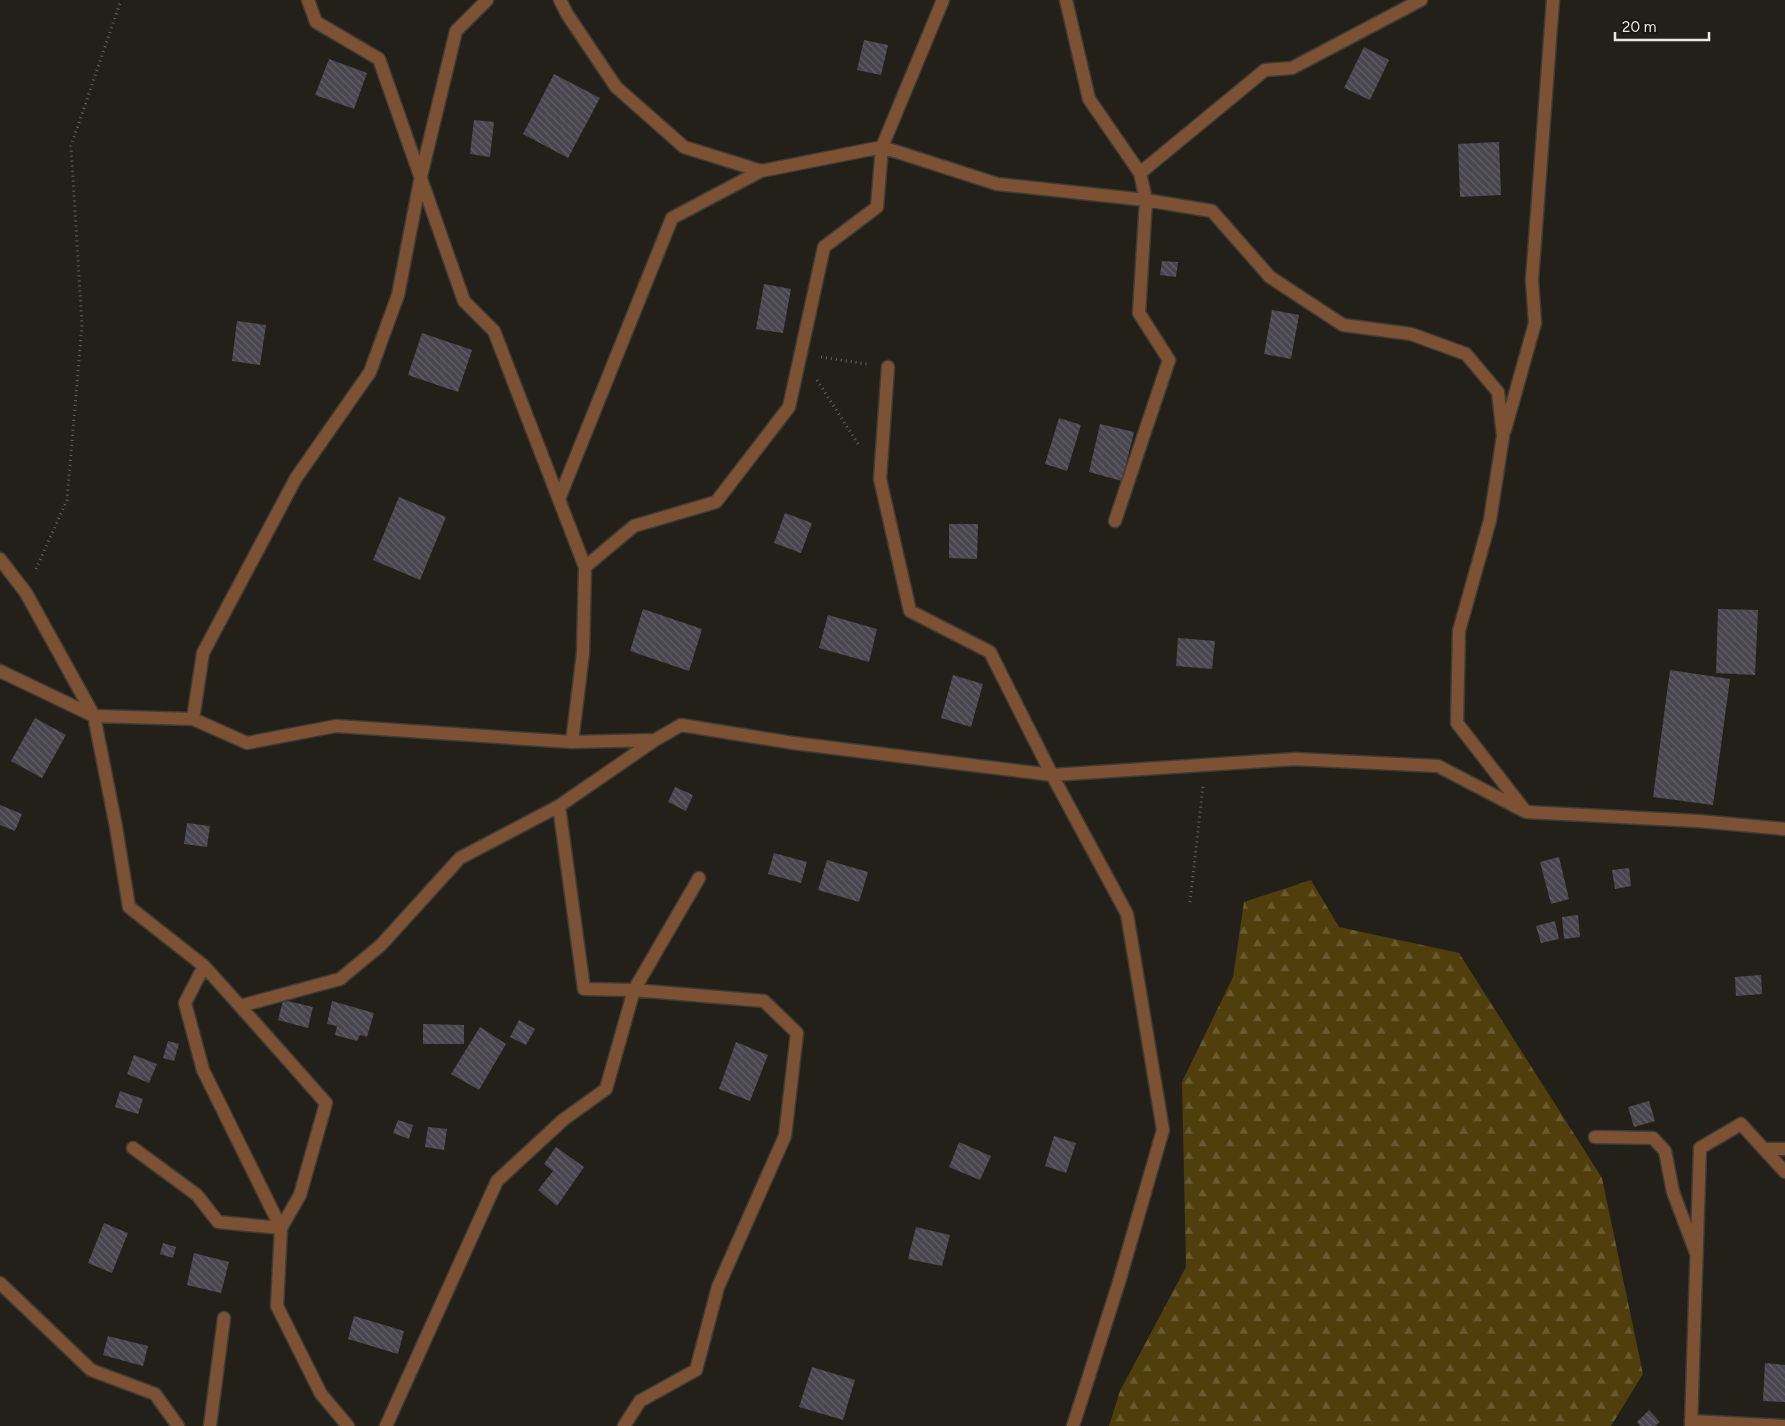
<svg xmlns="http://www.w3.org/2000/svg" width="1785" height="1426" font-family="Figtree,sans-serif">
<defs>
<pattern id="forest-firs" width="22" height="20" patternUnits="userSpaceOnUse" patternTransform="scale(1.25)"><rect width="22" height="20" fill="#503e0d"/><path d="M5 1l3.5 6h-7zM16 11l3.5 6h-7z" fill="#695a30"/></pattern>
<pattern id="building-back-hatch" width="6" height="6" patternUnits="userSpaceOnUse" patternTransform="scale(1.25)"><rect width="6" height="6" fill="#47464e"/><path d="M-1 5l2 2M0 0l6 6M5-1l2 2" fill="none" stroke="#626167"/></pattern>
</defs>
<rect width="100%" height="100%" fill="#23201a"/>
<path fill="url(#forest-firs)" d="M 1311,880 L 1339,927 L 1459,953 L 1602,1178 L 1643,1374 L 1611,1426 L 1109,1426 L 1120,1391 L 1186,1267 L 1182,1082 L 1233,977 L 1244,902 Z"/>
<path fill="url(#building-back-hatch)" d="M 864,40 L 888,45 L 881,75 L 857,70 Z
M 1364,47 L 1389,60 L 1370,100 L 1344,88 Z
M 329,59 L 367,73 L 354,109 L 315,95 Z
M 554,74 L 600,98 L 568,158 L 523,134 Z
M 474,120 L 494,122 L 490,157 L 470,154 Z
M 1499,142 L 1501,195 L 1460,197 L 1458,144 Z
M 1162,261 L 1178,262 L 1176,277 L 1160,275 Z
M 764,284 L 791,289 L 783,333 L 756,329 Z
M 1272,310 L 1299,315 L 1291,359 L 1264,354 Z
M 237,321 L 266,325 L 260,365 L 232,361 Z
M 422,333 L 472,350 L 458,392 L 408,375 Z
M 1059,418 L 1081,425 L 1067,471 L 1045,464 Z
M 1100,424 L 1134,432 L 1122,481 L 1089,472 Z
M 399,497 L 446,517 L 420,580 L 373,560 Z
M 785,513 L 812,523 L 801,553 L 774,543 Z
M 949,524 L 978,524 L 977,559 L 949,558 Z
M 643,609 L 702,629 L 689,671 L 630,651 Z
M 1718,609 L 1758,610 L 1755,675 L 1716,673 Z
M 828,615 L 877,629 L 869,662 L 819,648 Z
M 1178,638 L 1215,641 L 1212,669 L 1176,666 Z
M 1670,670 L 1730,679 L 1713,805 L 1653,797 Z
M 953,675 L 983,684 L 971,727 L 941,718 Z
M 35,718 L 66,735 L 42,778 L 11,761 Z
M 675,787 L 693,795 L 686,811 L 668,802 Z
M 0,805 L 22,814 L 15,831 L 0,825 Z
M 187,823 L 210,826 L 207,847 L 184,844 Z
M 774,853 L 807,862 L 801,883 L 768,874 Z
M 1559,857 L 1569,899 L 1551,904 L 1540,862 Z
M 827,860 L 868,872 L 859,902 L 818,890 Z
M 1629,868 L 1631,886 L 1615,889 L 1612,870 Z
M 1578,915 L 1580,937 L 1564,939 L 1562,917 Z
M 1555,921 L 1559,939 L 1541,943 L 1536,926 Z
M 1761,975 L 1762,994 L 1736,996 L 1735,977 Z
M 283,1000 L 313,1007 L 308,1028 L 278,1020 Z
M 332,1001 L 374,1013 L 367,1037 L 360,1035 L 357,1041 L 335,1035 L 337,1026 L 327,1024 Z
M 519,1020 L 535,1029 L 526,1045 L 510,1037 Z
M 423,1024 L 464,1025 L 464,1044 L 423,1044 Z
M 480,1027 L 506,1044 L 479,1090 L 451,1074 Z
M 168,1041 L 179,1044 L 174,1061 L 163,1058 Z
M 736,1042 L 768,1055 L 750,1101 L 719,1089 Z
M 134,1055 L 157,1064 L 149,1083 L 127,1074 Z
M 120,1091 L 143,1099 L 138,1114 L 115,1107 Z
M 1649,1101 L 1655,1121 L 1634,1127 L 1628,1107 Z
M 398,1120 L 413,1125 L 409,1139 L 393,1133 Z
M 428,1127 L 447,1129 L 444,1150 L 425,1147 Z
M 1054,1136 L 1076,1143 L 1066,1173 L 1045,1166 Z
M 959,1142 L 991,1156 L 980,1180 L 949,1167 Z
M 556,1147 L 584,1167 L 557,1206 L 538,1190 L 553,1171 L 544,1164 Z
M 104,1223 L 128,1233 L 112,1273 L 88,1263 Z
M 916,1227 L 950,1235 L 942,1266 L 908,1259 Z
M 163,1243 L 176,1247 L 173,1258 L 160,1254 Z
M 194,1253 L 229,1262 L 221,1293 L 187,1285 Z
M 354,1316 L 404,1331 L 398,1354 L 348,1339 Z
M 108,1336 L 148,1346 L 143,1366 L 103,1355 Z
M 1765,1363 L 1785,1365 L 1785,1402 L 1763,1401 Z
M 812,1367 L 855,1380 L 843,1420 L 799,1407 Z
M 1649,1410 L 1660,1422 L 1655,1426 L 1640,1426 L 1637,1422 Z"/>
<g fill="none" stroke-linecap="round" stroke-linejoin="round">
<defs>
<path id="lane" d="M 1595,1137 L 1653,1138 L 1665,1151 L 1673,1192 L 1696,1253
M 133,1148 L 197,1195 L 218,1222 L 281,1228
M 1764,1149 L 1785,1149
M 1691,1421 L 1783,1426
M 210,1426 L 224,1318"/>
<path id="street" d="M 308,0 L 316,22 L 379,59 L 464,301 L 494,331 L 585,567 L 583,653 L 572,742
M 560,0 L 567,14 L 616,87 L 684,147 L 761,171 L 882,147 L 943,0
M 1066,0 L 1089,99 L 1140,173 L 1146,200 L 1139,313 L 1169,360 L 1115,521
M 1140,173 L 1265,70 L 1292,68 L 1421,0
M 888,367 L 880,479 L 910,611 L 990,652 L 1052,775 L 1295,759 L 1438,766 L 1526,812 L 1698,821 L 1785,829
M 1505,430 L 1535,323 L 1532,280 L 1553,0
M 559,499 L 672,218 L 761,171
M 0,559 L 26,593 L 94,716 L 116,827 L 129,907 L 204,966 L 185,1003 L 203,1070 L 281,1228 L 277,1306 L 321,1394 L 348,1426
M 585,567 L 634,526 L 716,502 L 789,407 L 824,247 L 877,207 L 882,147 L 997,184 L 1146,200 L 1212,211 L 1270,277 L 1343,325 L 1411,334 L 1466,354 L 1498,392 L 1503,436 L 1490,520 L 1459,631 L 1457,723 L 1526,812
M 0,671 L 94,716 L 193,719 L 247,743 L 336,726 L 572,742 L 655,740 L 559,806 L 460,858 L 381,945 L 340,979 L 240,1006 L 204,966
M 193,719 L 203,653 L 296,478 L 370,372 L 398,295 L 421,176 L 456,31 L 487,0
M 655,740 L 681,725 L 793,743 L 1052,775 L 1127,914 L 1163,1130 L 1119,1282 L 1073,1426
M 559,806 L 584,989 L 634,990 L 764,1001 L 797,1033 L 785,1136 L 718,1287 L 696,1370 L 640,1401 L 624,1426
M 240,1006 L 326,1103 L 300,1195 L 281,1228
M 0,1283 L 91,1370 L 155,1394 L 178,1426
M 386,1426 L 497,1181 L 563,1120 L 606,1089 L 634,990 L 699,878
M 1691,1426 L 1700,1148 L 1741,1124 L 1785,1172"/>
</defs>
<use href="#lane" stroke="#3f3c36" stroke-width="15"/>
<use href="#street" stroke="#3f3c36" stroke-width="15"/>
<path stroke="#65635d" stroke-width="3" stroke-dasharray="1 4" stroke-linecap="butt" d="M 821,357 L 867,364
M 817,380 L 860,447
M 36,569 L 67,500 L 82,325 L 71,146 L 121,0
M 1190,902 L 1203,786"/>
<use href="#lane" stroke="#7d5234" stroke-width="12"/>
<use href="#street" stroke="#7d5234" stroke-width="12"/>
</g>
<path d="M1615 32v8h94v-8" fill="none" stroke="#ebe9e4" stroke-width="2.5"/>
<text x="1622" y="32" font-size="15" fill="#ebe9e4" stroke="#1a1711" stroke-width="4" paint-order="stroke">20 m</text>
</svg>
